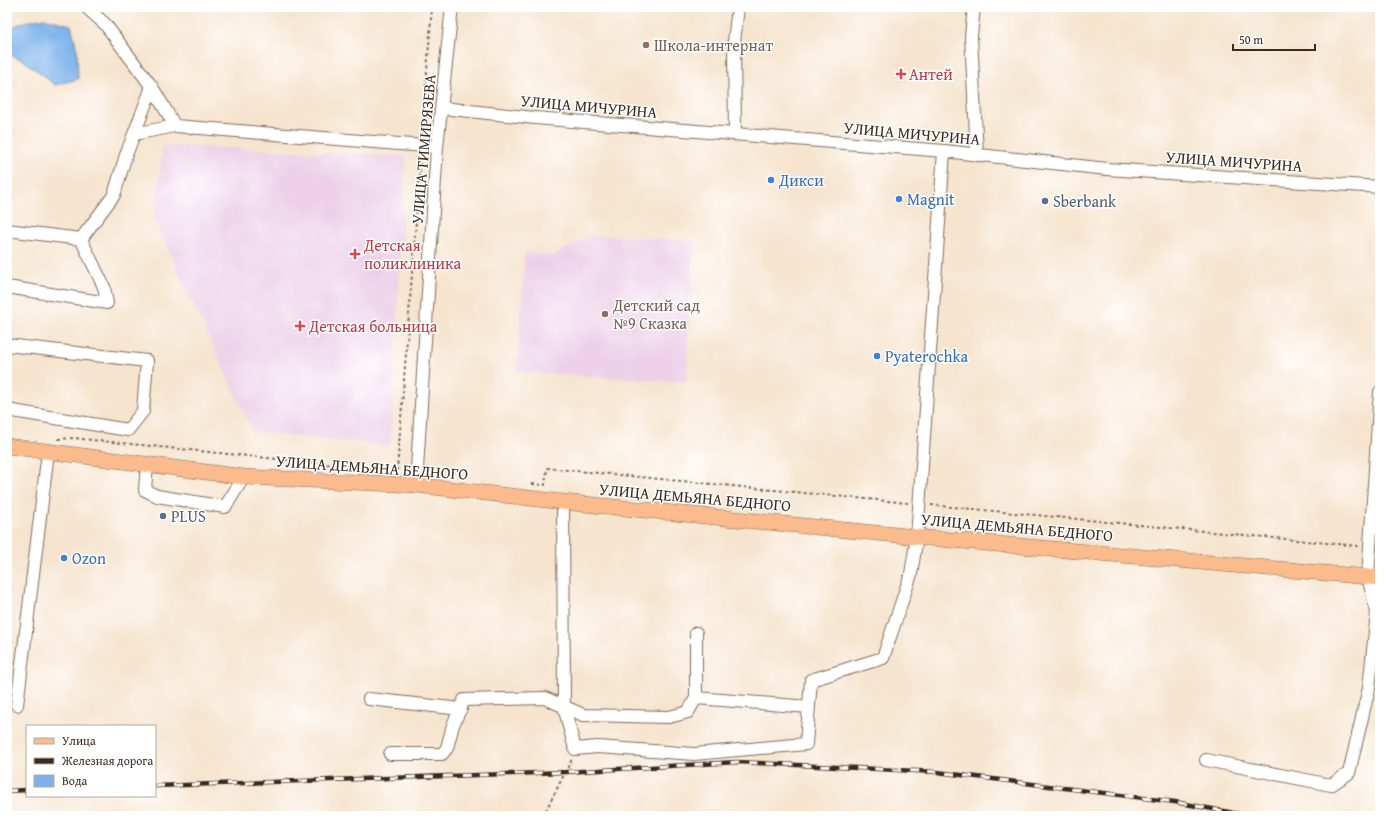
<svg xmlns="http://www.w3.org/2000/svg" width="1387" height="823" font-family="'Gentium Book Plus',serif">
<rect width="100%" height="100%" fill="#fff"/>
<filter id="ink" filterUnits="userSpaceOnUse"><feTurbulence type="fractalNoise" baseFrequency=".025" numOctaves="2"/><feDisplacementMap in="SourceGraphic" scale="8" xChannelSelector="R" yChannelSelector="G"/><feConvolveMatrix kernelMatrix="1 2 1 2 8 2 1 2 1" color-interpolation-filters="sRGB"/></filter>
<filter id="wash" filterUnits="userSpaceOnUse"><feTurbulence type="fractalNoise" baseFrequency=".012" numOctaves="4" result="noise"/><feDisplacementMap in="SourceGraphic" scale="16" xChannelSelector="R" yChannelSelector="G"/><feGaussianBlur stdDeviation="0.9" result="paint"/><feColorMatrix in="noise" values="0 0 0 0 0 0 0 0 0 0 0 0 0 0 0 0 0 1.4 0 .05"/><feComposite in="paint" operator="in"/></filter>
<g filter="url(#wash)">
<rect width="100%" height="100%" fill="#f6e4ce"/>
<path fill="#edd0e8" d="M 163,145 L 406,156 L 390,446 L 253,432 L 154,220 Z
M 591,235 L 694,241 L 686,382 L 517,372 L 525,252 L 553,256 Z"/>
<path fill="#7db2eb" stroke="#5c6e84" d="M 44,18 L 71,25 L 77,50 L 78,79 L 55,85 L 23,60 L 10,55 C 0,23 20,23 44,18 Z"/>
</g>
<g filter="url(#ink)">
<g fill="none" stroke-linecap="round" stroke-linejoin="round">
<defs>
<path id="minor" d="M 974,7 L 971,36 L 977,155
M 152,87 L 175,126
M 442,108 L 535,118 L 944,151 L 1107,169 L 1380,187
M 134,134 L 175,126 L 437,147
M 735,134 L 734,42 L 738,7
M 7,230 L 81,239
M 7,287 L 107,303 L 104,287 L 81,239 L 114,195 L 126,155 L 152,87 L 105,24 L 86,7
M 7,345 L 147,361 L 143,411 L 128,430 L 7,410
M 147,464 L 145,490 L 157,496 L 225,507 L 244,477
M 416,485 L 437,147 L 452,7
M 563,502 L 564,707 L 575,749 L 598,747 L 694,754 L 806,744 L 811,680 L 883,658 L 911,574 L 917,537 L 944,151
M 696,633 L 696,698
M 369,699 L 461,709
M 17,705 L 48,452
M 390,754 L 442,754 L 447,748 L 453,725 L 464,700 L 545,698 L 583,715 L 669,717 L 688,712 L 696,698 L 809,707
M 1206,760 L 1331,785 L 1349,773 L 1369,688 L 1377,612 L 1368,577 L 1380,392"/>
<path id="major" d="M 7,446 L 244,477 L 416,485 L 563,502 L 917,537 L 1380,578"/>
</defs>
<use href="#minor" stroke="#7c6b5c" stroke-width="14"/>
<use href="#major" stroke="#7c6b5c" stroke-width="16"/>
<path stroke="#7c6b5c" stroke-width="2" stroke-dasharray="3 3" stroke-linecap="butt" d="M 422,134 L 432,7
M 58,439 L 73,438 L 374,469
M 397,471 L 421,156
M 532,484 L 545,485 L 547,468 L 908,503
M 931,505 L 1358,546
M 543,816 L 572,759"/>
<use href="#minor" stroke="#fff" stroke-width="12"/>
<use href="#major" stroke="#fbbb8c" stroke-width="15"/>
<defs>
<path id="rail" d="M 155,786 L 566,772 L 737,762 L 937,772 L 1175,802 L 1250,816
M 7,791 L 27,790"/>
</defs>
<use href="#rail" stroke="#3b2a1e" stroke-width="4.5"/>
<use href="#rail" stroke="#fff" stroke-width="3" stroke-dasharray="9" stroke-linecap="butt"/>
</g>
</g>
<g fill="#8d6e63" stroke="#fff" stroke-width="1.5">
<circle cx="646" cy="45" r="4"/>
<circle cx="605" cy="314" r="4"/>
</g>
<g fill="#e0444e" stroke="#fff" stroke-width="1.5">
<path d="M899 68h4v4h4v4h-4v4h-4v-4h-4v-4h4z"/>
<path d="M353 248h4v4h4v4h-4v4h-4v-4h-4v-4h4z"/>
<path d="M298 320h4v4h4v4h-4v4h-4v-4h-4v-4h4z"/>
</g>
<g fill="#3f7fe0" stroke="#fff" stroke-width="1.5">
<circle cx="771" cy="180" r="4"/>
<circle cx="899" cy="199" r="4"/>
<circle cx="877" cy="356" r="4"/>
<circle cx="64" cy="558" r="4"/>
</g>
<g fill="#5c6f8a" stroke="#fff" stroke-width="1.5">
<circle cx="1045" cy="201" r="4"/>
<circle cx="163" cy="516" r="4"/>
</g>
<g text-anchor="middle" stroke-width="3" stroke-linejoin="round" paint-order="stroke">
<g font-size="16" fill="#785e54" stroke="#fff" text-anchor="start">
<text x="654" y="51">Школа-интернат</text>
<text x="613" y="311">Детский сад<tspan x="613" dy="18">№9 Сказка</tspan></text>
</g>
<g font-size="16" fill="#be3a42" stroke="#fff" text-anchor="start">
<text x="909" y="80">Антей</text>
<text x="364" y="251">Детская<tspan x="364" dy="18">поликлиника</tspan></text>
<text x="309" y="332">Детская больница</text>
</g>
<g font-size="16" fill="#3b2a1e" stroke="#fff">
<text transform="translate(589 106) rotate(5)" y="6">УЛИЦА МИЧУРИНА</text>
<text transform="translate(912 133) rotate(5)" y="6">УЛИЦА МИЧУРИНА</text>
<text transform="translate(423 149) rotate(-85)" y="6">УЛИЦА ТИМИРЯЗЕВА</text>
<text transform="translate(1234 161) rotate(4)" y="6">УЛИЦА МИЧУРИНА</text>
<text transform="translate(372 467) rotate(4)" y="6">УЛИЦА ДЕМЬЯНА БЕДНОГО</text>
<text transform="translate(695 497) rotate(5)" y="6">УЛИЦА ДЕМЬЯНА БЕДНОГО</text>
<text transform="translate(1017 527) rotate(5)" y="6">УЛИЦА ДЕМЬЯНА БЕДНОГО</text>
</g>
<g font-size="16" fill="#366cbe" stroke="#fff" text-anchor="start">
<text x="779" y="186">Дикси</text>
<text x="907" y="205">Magnit</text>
<text x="885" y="362">Pyaterochka</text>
<text x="72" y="564">Ozon</text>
</g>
<g font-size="16" fill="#4e5e75" stroke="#fff" text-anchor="start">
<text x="1053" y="207">Sberbank</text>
<text x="171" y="522">PLUS</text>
</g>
</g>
<rect width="1387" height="823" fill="none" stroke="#fff" stroke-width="24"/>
<rect x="26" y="725" width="130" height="72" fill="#ffffff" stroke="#b1aaa5"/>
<rect x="34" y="738" width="20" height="6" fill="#fbbb8c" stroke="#b1aaa5"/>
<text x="62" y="745" font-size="12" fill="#3b2a1e">Улица</text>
<rect x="34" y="758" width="20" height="6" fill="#3b2a1e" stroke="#b1aaa5"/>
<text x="62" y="765" font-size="12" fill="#3b2a1e">Железная дорога</text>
<rect x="34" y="775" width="20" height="12" fill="#7db2eb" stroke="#b1aaa5"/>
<text x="62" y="785" font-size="12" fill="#3b2a1e">Вода</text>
<path d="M1233 44v6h82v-6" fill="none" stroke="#3b2a1e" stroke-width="2"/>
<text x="1239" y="44" font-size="12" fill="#3b2a1e" stroke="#ffffff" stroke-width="3" paint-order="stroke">50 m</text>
</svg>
